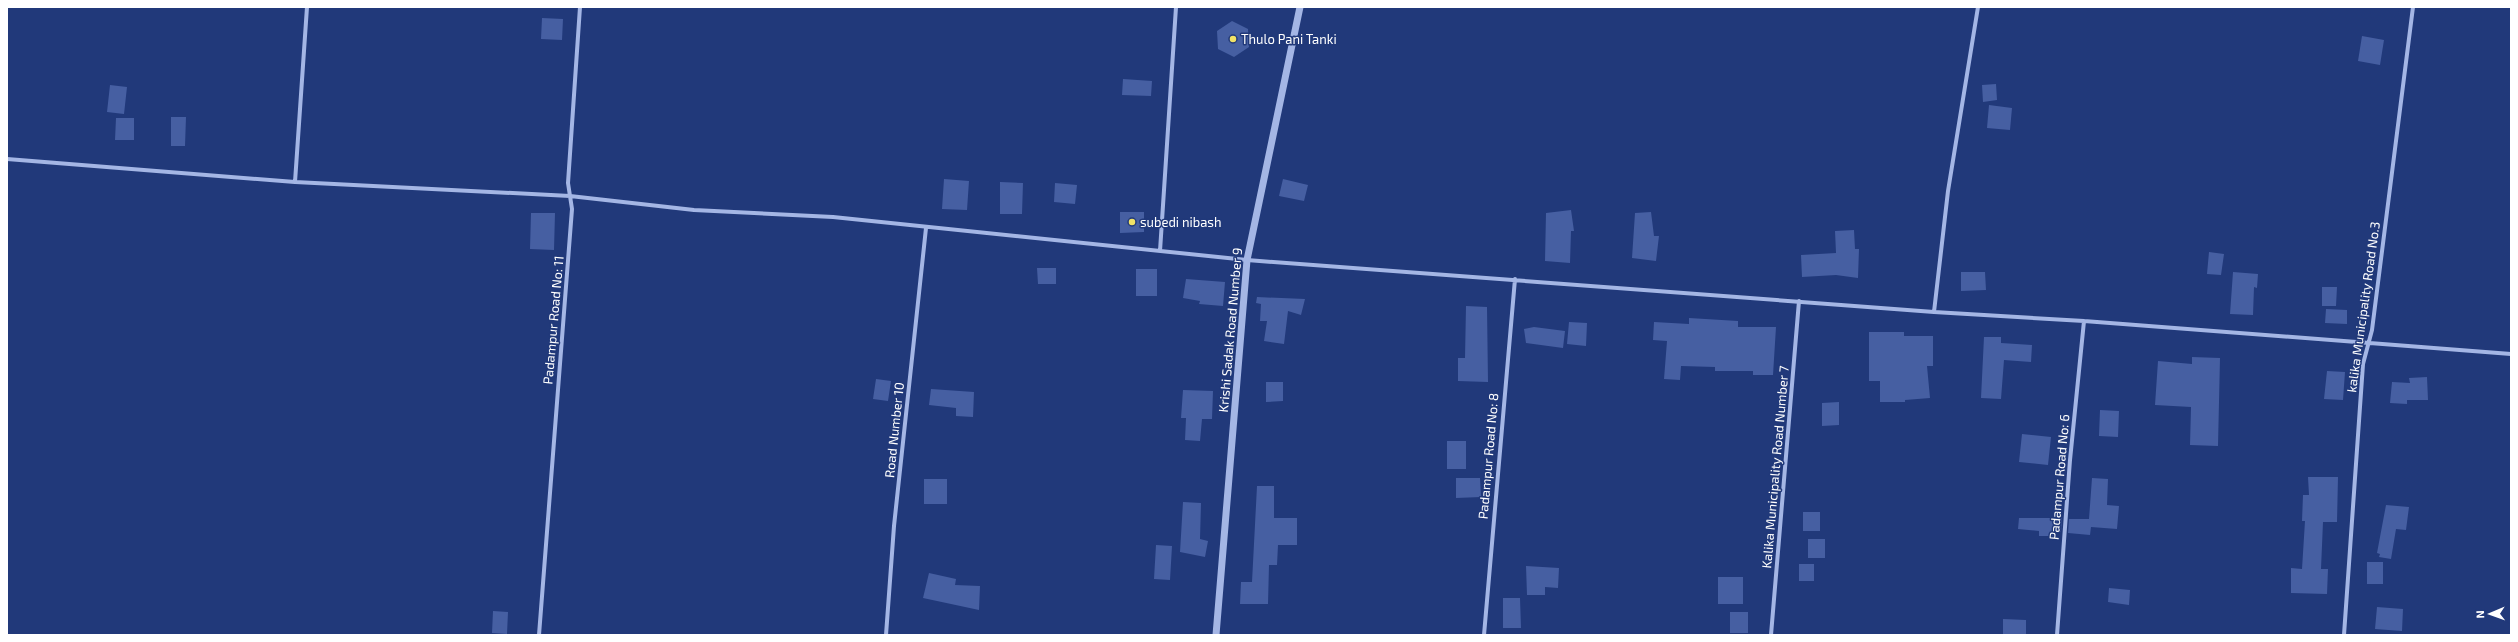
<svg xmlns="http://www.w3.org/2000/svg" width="2518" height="642" font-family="'Exo 2',sans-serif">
<rect width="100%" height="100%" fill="#21397a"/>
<path fill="#465fa2" d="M 542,18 L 563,19 L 562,40 L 541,39 Z
M 1232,21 L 1248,29 L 1249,47 L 1234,57 L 1218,49 L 1217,31 Z
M 2362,36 L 2384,40 L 2380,65 L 2358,61 Z
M 1123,79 L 1152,81 L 1151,96 L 1122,95 Z
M 1996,84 L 1997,100 L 1983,102 L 1982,85 Z
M 110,85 L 127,87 L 124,114 L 107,112 Z
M 1989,105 L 2012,108 L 2010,130 L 1987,128 Z
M 171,117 L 186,117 L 185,146 L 171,146 Z
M 116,118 L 134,118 L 134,140 L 115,140 Z
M 944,179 L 969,181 L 967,210 L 942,209 Z
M 1283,179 L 1308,185 L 1304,201 L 1279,196 Z
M 1000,182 L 1023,183 L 1022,214 L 1000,214 Z
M 1055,183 L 1077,185 L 1075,204 L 1054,202 Z
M 1571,210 L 1574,231 L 1571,231 L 1570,263 L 1545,261 L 1546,213 Z
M 1120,212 L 1144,212 L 1144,232 L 1120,233 Z
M 1651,212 L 1654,236 L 1659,236 L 1656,261 L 1632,258 L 1635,213 Z
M 531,213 L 555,213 L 554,250 L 530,249 Z
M 1854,230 L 1855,249 L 1859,249 L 1858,278 L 1836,275 L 1802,277 L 1801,255 L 1836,253 L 1835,231 Z
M 2209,252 L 2224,254 L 2221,275 L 2207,274 Z
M 1037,268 L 1056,268 L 1056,284 L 1038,284 Z
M 1136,269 L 1157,269 L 1157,296 L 1136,296 Z
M 1961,272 L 1985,272 L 1986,290 L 1961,291 Z
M 2233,272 L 2258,274 L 2257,288 L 2254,287 L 2253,315 L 2230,314 Z
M 1186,279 L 1225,282 L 1223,306 L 1199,304 L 1200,301 L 1183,298 Z
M 2322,287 L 2337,287 L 2336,306 L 2322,306 Z
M 1257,297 L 1305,299 L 1301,315 L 1288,311 L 1284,344 L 1264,341 L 1267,321 L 1260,321 L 1261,304 L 1256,303 Z
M 1466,306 L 1487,307 L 1488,382 L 1458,381 L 1458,358 L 1465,358 Z
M 2326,309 L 2347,310 L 2347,324 L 2325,323 Z
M 1689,318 L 1738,321 L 1738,327 L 1776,327 L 1773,375 L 1753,375 L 1753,371 L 1715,371 L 1715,367 L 1681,366 L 1680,380 L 1664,379 L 1667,341 L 1653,340 L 1654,322 L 1689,324 Z
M 1569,322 L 1587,323 L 1586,346 L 1567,344 Z
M 1534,327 L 1565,331 L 1563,348 L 1526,343 L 1524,329 Z
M 1869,332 L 1904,332 L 1904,336 L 1933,336 L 1933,366 L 1927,366 L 1930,398 L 1905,400 L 1905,402 L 1880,402 L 1880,381 L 1869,381 Z
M 1984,337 L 2001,337 L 2001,343 L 2032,345 L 2031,362 L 2004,360 L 2001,399 L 1981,398 Z
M 2192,357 L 2220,358 L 2218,446 L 2190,445 L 2191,407 L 2155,405 L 2158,361 L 2192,364 Z
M 2327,371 L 2345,372 L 2343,400 L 2324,399 Z
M 2427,377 L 2428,400 L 2407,400 L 2407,404 L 2390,403 L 2392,382 L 2410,383 L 2409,378 Z
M 876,379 L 891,381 L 888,401 L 873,399 Z
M 1266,382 L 1283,382 L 1283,401 L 1266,402 Z
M 931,389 L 974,392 L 973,417 L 956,416 L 956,408 L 929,405 Z
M 1183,390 L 1213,391 L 1212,419 L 1202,419 L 1200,441 L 1185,440 L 1186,418 L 1181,418 Z
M 1839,402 L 1839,425 L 1822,426 L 1822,403 Z
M 2100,410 L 2119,411 L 2118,437 L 2099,436 Z
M 2022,434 L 2051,437 L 2048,465 L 2019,462 Z
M 1447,441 L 1466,441 L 1466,469 L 1447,469 Z
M 2308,477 L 2338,477 L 2337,522 L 2323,522 L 2321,569 L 2328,569 L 2327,594 L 2291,593 L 2291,568 L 2302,569 L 2305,521 L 2302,521 L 2303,495 L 2309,495 Z
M 1456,478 L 1480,478 L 1481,497 L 1456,498 Z
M 2092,478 L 2108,479 L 2107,505 L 2119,506 L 2117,529 L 2091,527 L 2090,535 L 2068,533 L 2069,519 L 2089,519 Z
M 924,479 L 947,479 L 947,504 L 924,504 Z
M 1257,486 L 1274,486 L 1274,518 L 1297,518 L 1297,545 L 1278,545 L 1277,565 L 1269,565 L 1268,604 L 1240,604 L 1241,582 L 1252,582 Z
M 1183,502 L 1201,503 L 1200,539 L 1208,541 L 1205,557 L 1180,552 Z
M 2386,505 L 2409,507 L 2406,530 L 2396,529 L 2391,559 L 2379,557 L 2380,554 L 2377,553 Z
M 1803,512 L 1820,512 L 1820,531 L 1803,531 Z
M 2019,518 L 2062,518 L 2061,532 L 2053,532 L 2053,536 L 2039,536 L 2039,531 L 2018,529 Z
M 1808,539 L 1825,539 L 1825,558 L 1808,558 Z
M 1156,545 L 1172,546 L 1170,580 L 1154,579 Z
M 2367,562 L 2383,562 L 2383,584 L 2367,584 Z
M 1799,564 L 1814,564 L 1814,581 L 1799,581 Z
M 1526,566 L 1559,568 L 1558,588 L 1545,587 L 1545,595 L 1527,595 Z
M 929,573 L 956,579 L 955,585 L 980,586 L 979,610 L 923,598 Z
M 1718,577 L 1743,577 L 1743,604 L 1718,604 Z
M 2109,588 L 2130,590 L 2129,605 L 2108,602 Z
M 1503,598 L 1520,598 L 1521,628 L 1503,628 Z
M 2377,607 L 2403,609 L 2402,631 L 2375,629 Z
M 493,611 L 508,612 L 507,634 L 492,633 Z
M 1730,612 L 1748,612 L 1748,633 L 1730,633 Z
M 2003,619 L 2026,620 L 2026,635 L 2003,635 Z"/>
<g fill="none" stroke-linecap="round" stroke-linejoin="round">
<path stroke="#a4b6e5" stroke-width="4" d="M 7,159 L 295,182 L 570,196 L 694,210 L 833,217 L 1247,260 L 1934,312 L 2084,321 L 2511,354
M 295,182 L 307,7
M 1160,251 L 1176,7
M 1934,312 L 1948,191 L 1978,7
M 539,635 L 572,209 L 568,183 L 580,7
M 886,635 L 894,526 L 926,228
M 1484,635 L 1515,279
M 1771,635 L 1799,301
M 2057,635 L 2070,460 L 2084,321
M 2344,635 L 2363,364 L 2372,330 L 2413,7"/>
<path stroke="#a4b6e5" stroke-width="7" d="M 1216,635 L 1247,260 L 1300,7"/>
</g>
<g fill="#f1e266" stroke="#21397a" stroke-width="1.5">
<circle cx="1233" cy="39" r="4"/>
<circle cx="1132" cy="222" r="4"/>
</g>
<g text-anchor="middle" stroke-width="3" stroke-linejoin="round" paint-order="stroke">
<g font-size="13" fill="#fff" stroke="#21397a" text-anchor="start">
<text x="1241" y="44">Thulo Pani Tanki</text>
<text x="1140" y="227">subedi nibash</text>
</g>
<g font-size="13" fill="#fff" stroke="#21397a">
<text transform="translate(2363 307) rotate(-82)" y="5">kalika Municipality Road No.3</text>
<text transform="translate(553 320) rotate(-85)" y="5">Padampur Road No: 11</text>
<text transform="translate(1230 330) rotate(-85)" y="5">Krishi Sadak Road Number 9</text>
<text transform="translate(894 430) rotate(-84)" y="5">Road Number 10</text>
<text transform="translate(1488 456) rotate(-85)" y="5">Padampur Road No: 8</text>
<text transform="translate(1775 467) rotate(-85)" y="5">Kalika Municipality Road Number 7</text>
<text transform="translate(2059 477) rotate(-85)" y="5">Padampur Road No: 6</text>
</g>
</g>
<rect width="2518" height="642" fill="none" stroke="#ffffff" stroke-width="16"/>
<g transform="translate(2490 614) rotate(268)" stroke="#21397a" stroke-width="3" paint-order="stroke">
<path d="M0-3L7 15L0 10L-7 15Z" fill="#ffffff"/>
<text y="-6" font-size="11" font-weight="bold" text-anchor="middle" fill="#ffffff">N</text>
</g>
</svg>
